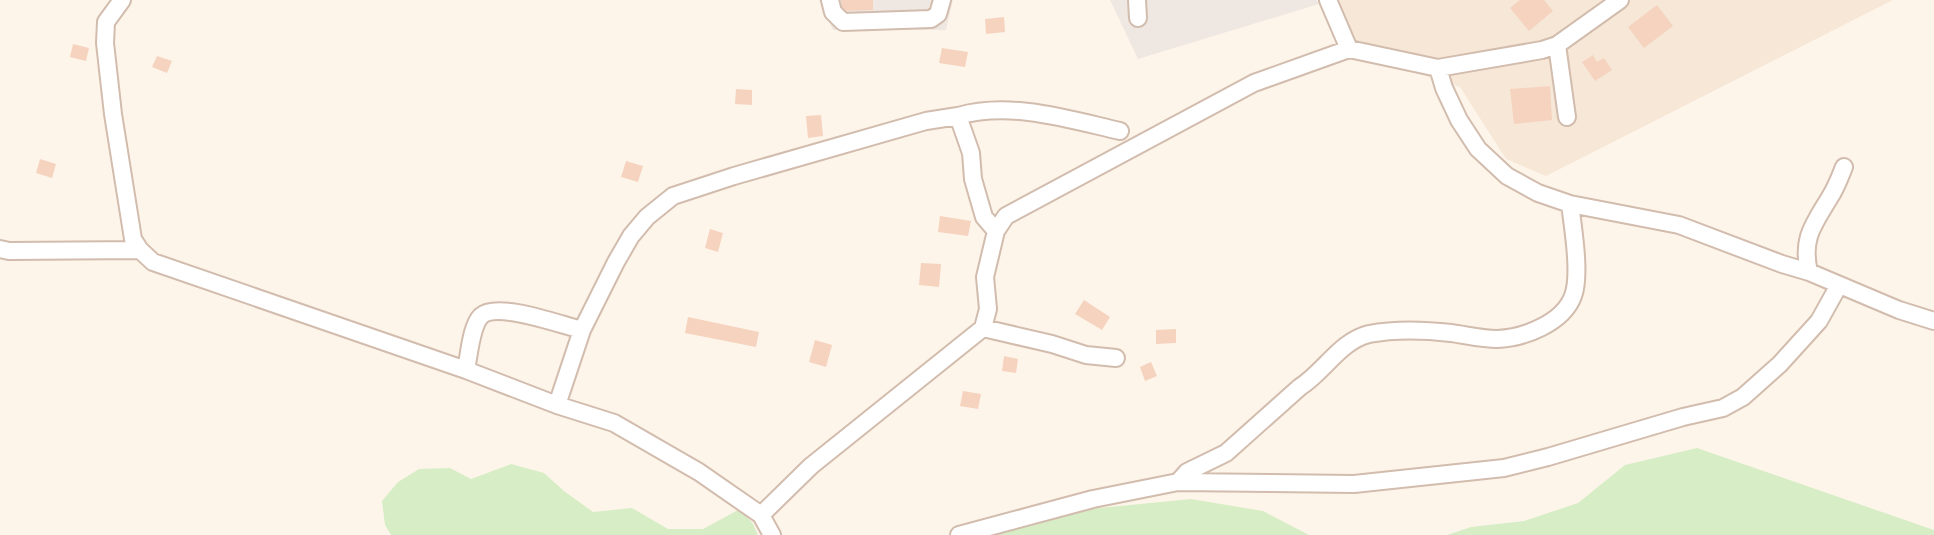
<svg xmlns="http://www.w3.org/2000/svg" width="1934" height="535" font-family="'Nunito Sans',sans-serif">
<rect width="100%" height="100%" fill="#fef5ea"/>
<path fill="#f6e7d7" d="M 1324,0 L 1893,0 L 1546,176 L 1506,159 L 1460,87 L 1343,50 Z"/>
<path fill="#efe8e2" d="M 819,0 L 953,0 L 946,30 L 833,30 Z
M 1110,0 L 1317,0 L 1319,4 L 1138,59 Z"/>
<path fill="#d7edc6" d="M 1697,448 L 1934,530 L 1934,535 L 1447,535 L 1471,527 L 1524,521 L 1578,503 L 1625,465 Z
M 511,464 L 544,473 L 564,491 L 593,512 L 632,508 L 668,529 L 703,529 L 740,509 L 753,524 L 758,535 L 391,535 L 385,525 L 382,501 L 398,482 L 419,469 L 450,468 L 471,479 Z
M 1191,499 L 1263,511 L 1309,535 L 974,535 L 1069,511 Z"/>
<path fill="#f5d3bf" d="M 841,0 L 873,0 L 873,10 L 846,11 L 842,7 Z
M 1520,0 L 1544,0 L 1553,11 L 1529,31 L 1510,8 Z
M 1657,5 L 1673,26 L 1644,48 L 1628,27 Z
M 1004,17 L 1005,32 L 986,34 L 985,19 Z
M 73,44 L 89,48 L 86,61 L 70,57 Z
M 942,48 L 968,52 L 965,67 L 939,63 Z
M 1593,55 L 1597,62 L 1604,58 L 1612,70 L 1595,81 L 1582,62 Z
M 157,56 L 172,61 L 167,73 L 152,67 Z
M 1550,86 L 1552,120 L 1514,124 L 1510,89 Z
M 736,89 L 752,90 L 752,105 L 735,104 Z
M 821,115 L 823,136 L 808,138 L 806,116 Z
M 40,159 L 56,164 L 52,178 L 36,173 Z
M 626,161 L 643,166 L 638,182 L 621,177 Z
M 940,216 L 971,221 L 968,236 L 938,232 Z
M 710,229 L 723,233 L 718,252 L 705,248 Z
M 921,263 L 941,264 L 939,287 L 919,285 Z
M 1084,300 L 1110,317 L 1102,330 L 1075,314 Z
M 688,317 L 759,332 L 756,347 L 685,333 Z
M 1176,329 L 1176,343 L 1156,344 L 1156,330 Z
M 815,340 L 832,345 L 826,367 L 809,362 Z
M 1004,356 L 1018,359 L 1016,373 L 1002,371 Z
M 1151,362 L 1157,376 L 1145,381 L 1140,367 Z
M 963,391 L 981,394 L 978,409 L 960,406 Z"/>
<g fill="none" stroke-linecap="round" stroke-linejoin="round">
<defs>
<path id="minor" d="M 122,0 L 106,22 L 105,43 L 113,114 L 133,239 L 140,250 L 153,262 L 466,370 L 557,405 L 614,423 L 699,472 L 761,515
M 830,0 L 833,12 L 843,22 L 931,19 L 938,14 L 942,0
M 1137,0 L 1138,18
M 1328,0 L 1349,49
M 1557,45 L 1567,117
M 1438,68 L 1444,88 L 1459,120 L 1478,149 L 1507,176 L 1538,193 L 1570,204 L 1679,225 L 1782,264 L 1809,272 L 1899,310 L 1934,321
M 958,116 C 1011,101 1068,119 1120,131
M 0,249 L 9,251 L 140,250
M 1809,272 C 1801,238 1814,224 1830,197 C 1836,188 1840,177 1844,167
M 983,328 L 1052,344 L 1086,355 L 1116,358
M 466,370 C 469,356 471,326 481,316 C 497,301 561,325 582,330
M 557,405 L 582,330 L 616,262 L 631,236 L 647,217 L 673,196 L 734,176 L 926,121 L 958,116 L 971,153 L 973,179 L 984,217 L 996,231
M 1178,482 L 1187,472 L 1226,453 L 1300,387 C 1324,372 1340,341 1369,334 C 1395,329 1425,330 1451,333 C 1466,335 1482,339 1497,339 C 1524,338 1563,323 1573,296 C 1581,275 1573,228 1570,204
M 772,535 L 761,515 L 811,466 L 983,328 L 988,309 L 985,277 L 996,231 L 1006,216 L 1254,83 L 1349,49 L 1438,68 L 1542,50 L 1557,45 L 1620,0
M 959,535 L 1093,499 L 1178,482 L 1354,484 L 1504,468 L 1548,457 L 1683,417 L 1723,408 L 1743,397 L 1780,364 L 1819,321 L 1839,285"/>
</defs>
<use href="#minor" stroke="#d2bcad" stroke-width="20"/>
<use href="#minor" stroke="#fff" stroke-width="16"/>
</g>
</svg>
